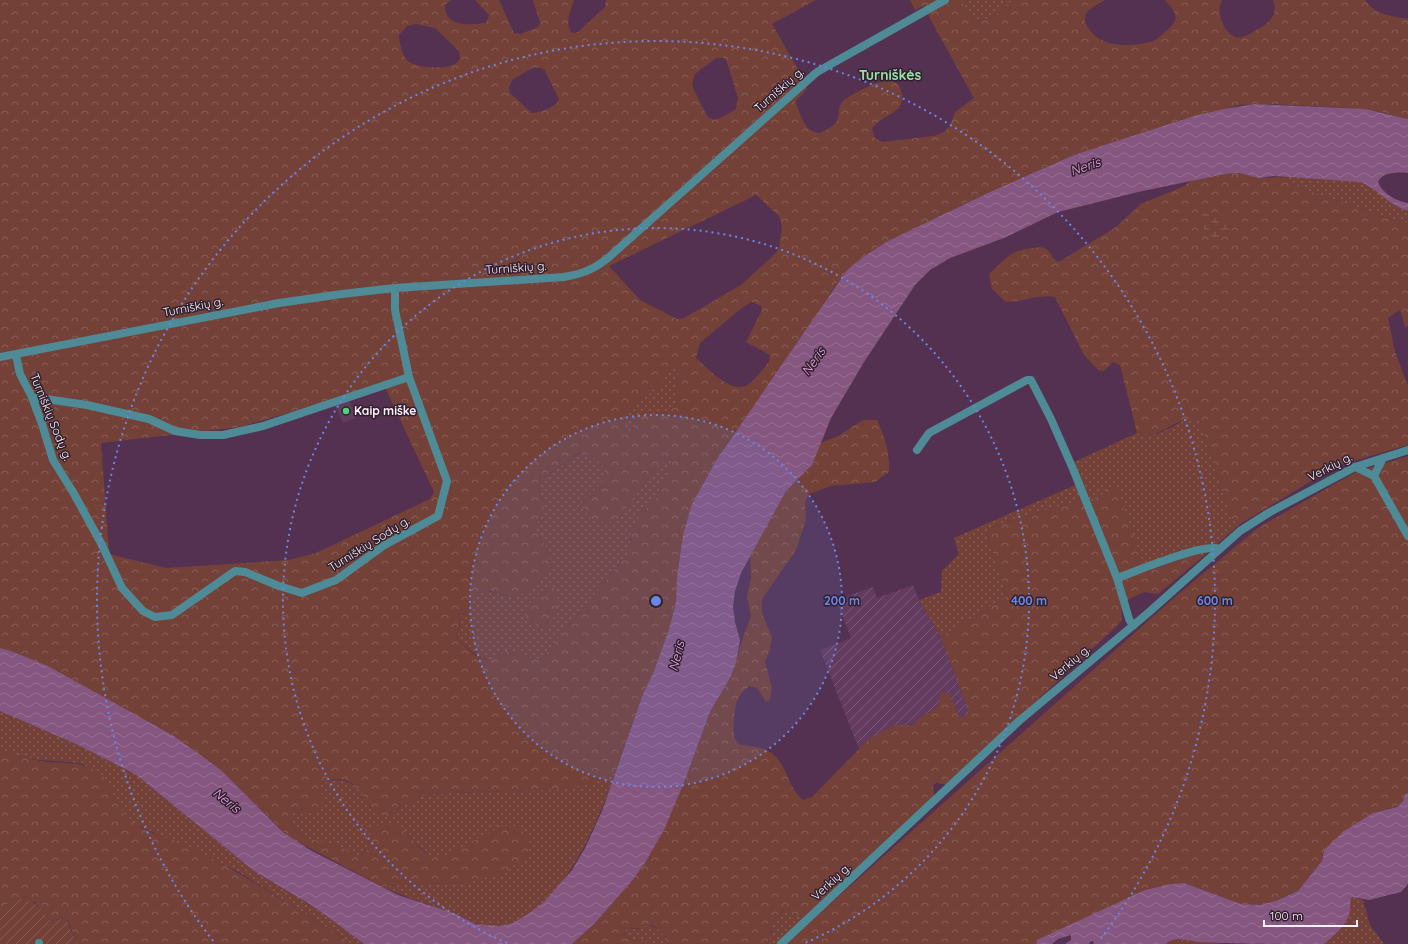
<svg xmlns="http://www.w3.org/2000/svg" width="1408" height="944" font-family="Quicksand,sans-serif">
<defs>
<pattern id="industrial-furrows" width="10" height="10" patternUnits="userSpaceOnUse"><rect width="10" height="10" fill="#623b5e"/><path d="M-1 1l2-2M0 10L10 0M9 11l2-2" fill="none" stroke="#7a5876"/></pattern>
<pattern id="grass-dots" width="8" height="8" patternUnits="userSpaceOnUse"><rect width="8" height="8" fill="#734138"/><path d="M2 2h.1M6 6h.1" fill="none" stroke="#885d56" stroke-width="1.8" stroke-linecap="round"/></pattern>
<pattern id="forest-crowns" width="20" height="18" patternUnits="userSpaceOnUse"><rect width="20" height="18" fill="#734138"/><path d="M2 6a3 3 0 1 1 6 0M12 15a3 3 0 1 1 6 0" fill="none" stroke="#885d56"/></pattern>
<pattern id="wetland-marsh" width="20" height="14" patternUnits="userSpaceOnUse"><rect width="20" height="14" fill="#734138"/><path d="M1 5h8M5 5V1M11 12h8M15 12V8" fill="none" stroke="#885d56"/></pattern>
<pattern id="garden-furrows" width="10" height="10" patternUnits="userSpaceOnUse"><rect width="10" height="10" fill="#734138"/><path d="M-1 1l2-2M0 10L10 0M9 11l2-2" fill="none" stroke="#885d56"/></pattern>
<pattern id="water-waves" width="16" height="10" patternUnits="userSpaceOnUse"><rect width="16" height="10" fill="#85567f"/><path d="M0 5q4-4 8 0t8 0" fill="none" stroke="#976f92"/></pattern>
</defs>
<rect width="100%" height="100%" fill="#543150"/>
<path fill="#623b5e" d="M 349,400 L 356,418 L 343,423 L 335,405 Z"/>
<path fill="url(#industrial-furrows)" d="M 913,585 L 919,600 L 941,637 L 969,712 L 960,719 L 956,710 L 938,707 L 918,719 L 914,725 L 908,724 L 869,739 L 859,749 L 820,650 L 851,638 L 836,600 L 873,587 L 877,598 Z"/>
<path fill="url(#grass-dots)" fill-rule="evenodd" d="M 961,0 L 1013,0 L 993,17 L 978,22 L 974,20 Z
M 1287,177 C 1309,178 1347,176 1367,184 C 1380,190 1394,211 1408,210 L 1408,223 L 1397,221 L 1298,187 Z
M 673,366 L 678,369 L 677,404 C 665,417 648,412 638,421 C 635,424 635,428 630,431 L 625,430 C 621,409 649,397 661,384 C 666,379 666,370 673,366 Z
M 1188,418 L 1196,419 L 1200,422 L 1231,518 L 1240,524 L 1205,555 L 1188,557 L 1146,572 L 1116,487 L 1110,488 L 1098,498 L 1081,500 L 1002,523 L 986,531 L 1007,596 L 941,637 L 919,600 L 941,592 L 942,571 L 959,554 L 954,538 L 1080,483 L 1072,463 L 1137,433 C 1153,441 1174,425 1188,418 Z
M 580,453 C 593,455 602,461 607,475 L 601,484 L 582,502 L 618,520 L 659,464 L 668,459 L 671,460 L 672,463 L 655,500 L 641,514 L 630,539 L 631,545 L 626,556 L 542,658 C 532,662 522,653 512,651 C 506,649 503,654 499,657 C 483,666 470,649 458,640 C 457,621 469,604 482,591 C 491,590 498,595 507,596 C 522,600 540,579 550,571 L 549,551 L 536,532 L 536,525 L 544,510 L 544,502 L 537,486 L 540,480 ZM 557,592 L 556,604 L 559,611 L 543,629 Z
M 0,711 L 76,744 L 135,774 L 254,871 L 313,906 L 364,944 L 350,944 L 345,939 L 240,873 L 192,848 L 165,838 L 133,823 L 122,811 L 108,784 L 83,764 L 70,762 L 37,760 L 0,752 Z
M 615,773 C 599,822 555,929 492,926 C 477,926 466,918 452,913 C 428,904 404,897 381,886 L 469,882 L 440,858 L 432,858 L 416,844 L 408,833 L 369,836 L 368,849 C 364,852 360,856 355,855 C 350,854 346,848 341,847 C 322,841 289,841 290,813 L 293,812 L 304,814 L 323,796 L 318,789 L 319,784 C 345,774 361,785 371,809 L 390,816 L 392,811 L 427,794 L 559,789 L 587,784 Z
M 1353,897 L 1363,900 L 1370,925 L 1384,944 L 1324,944 C 1337,932 1352,919 1350,899 Z
M 786,908 L 788,908 L 793,916 L 815,908 L 776,944 L 766,944 L 769,941 L 772,933 L 769,926 Z
M 646,925 C 660,927 662,933 668,944 L 648,944 L 644,940 C 634,941 629,942 624,932 L 627,928 L 638,929 Z"/>
<path fill="url(#forest-crowns)" fill-rule="evenodd" d="M 0,0 L 451,0 L 445,5 C 445,28 470,25 486,23 L 489,15 L 475,0 L 499,0 L 514,33 L 521,34 L 538,27 L 540,23 L 533,0 L 574,0 C 571,10 564,24 572,33 L 578,32 L 605,7 L 606,0 L 816,0 L 772,24 L 800,73 L 807,89 L 795,102 C 801,112 803,133 820,133 C 826,130 833,127 837,121 C 840,115 837,106 843,101 C 853,93 893,70 900,88 C 903,95 903,99 900,106 C 896,114 878,118 872,129 L 875,138 L 882,142 L 934,136 L 944,132 L 950,126 L 955,112 L 974,98 L 923,6 L 915,10 L 910,0 L 961,0 L 974,20 L 978,22 L 993,17 L 1013,0 L 1105,0 C 1099,4 1089,8 1086,14 C 1083,20 1086,24 1089,29 C 1102,48 1129,47 1150,42 C 1156,41 1161,35 1165,32 C 1181,19 1177,14 1165,0 L 1222,0 C 1216,12 1222,32 1236,37 C 1241,39 1248,35 1253,32 C 1267,25 1279,17 1273,0 L 1365,0 C 1375,15 1392,16 1408,19 L 1408,119 L 1381,112 L 1348,108 L 1272,104 L 1239,105 L 1074,155 L 962,205 L 936,219 L 888,241 L 863,257 L 847,270 L 835,286 L 799,342 L 726,445 L 704,482 L 679,560 L 676,602 L 669,629 L 654,671 L 643,694 L 615,773 L 587,784 L 559,789 L 427,794 L 392,811 L 390,816 L 376,815 C 360,793 354,769 319,784 L 319,789 C 331,810 311,816 293,812 L 290,814 C 289,843 325,839 343,848 C 348,850 352,855 357,855 C 362,855 364,852 368,849 L 369,836 L 374,827 C 415,815 409,856 440,858 L 502,826 L 514,826 L 526,833 L 530,843 L 528,855 L 504,873 L 469,882 L 381,886 L 289,837 L 221,770 L 174,736 L 48,666 L 11,651 L 0,648 ZM 416,24 L 435,28 L 459,51 L 460,59 C 458,61 456,64 453,65 C 444,69 415,68 408,61 C 402,56 399,42 399,35 L 407,26 ZM 716,58 L 724,58 L 727,62 L 738,98 L 736,109 C 727,114 715,125 707,116 L 692,86 L 693,81 L 695,74 ZM 534,67 L 544,69 L 559,99 C 556,108 541,112 532,113 L 510,93 L 509,88 L 512,80 ZM 756,195 L 779,216 L 782,226 L 779,248 L 775,254 L 741,285 L 684,318 L 677,319 L 640,300 L 609,266 ZM 752,302 L 761,306 L 762,310 L 746,342 L 770,355 L 769,362 C 762,370 755,380 747,385 C 732,395 706,367 696,358 L 700,343 L 743,307 ZM 673,366 L 678,369 L 677,404 C 664,418 653,411 641,418 C 636,421 635,428 630,431 L 625,430 C 621,409 649,397 661,384 C 666,379 666,370 673,366 ZM 384,385 L 434,492 L 430,499 L 316,553 L 289,560 L 166,568 L 109,554 L 101,443 L 240,427 ZM 579,453 C 593,455 602,461 606,475 L 601,484 L 582,502 C 583,521 602,526 618,520 L 659,464 L 668,459 L 671,459 L 672,463 L 655,500 L 641,514 L 630,528 L 631,545 L 626,556 L 542,658 C 530,663 520,650 509,651 C 499,651 495,662 483,659 C 475,657 465,646 458,640 C 456,621 469,604 482,591 C 491,590 498,594 507,596 C 522,600 540,579 550,571 L 551,563 L 549,551 L 536,532 L 536,525 L 544,510 L 544,502 L 537,486 L 540,480 Z
M 1239,173 L 1259,178 L 1287,177 L 1298,187 L 1397,221 L 1408,223 L 1408,326 L 1405,327 L 1400,310 L 1388,318 L 1395,352 L 1408,386 L 1408,445 L 1336,466 L 1240,524 L 1231,518 L 1200,422 C 1181,408 1160,444 1137,433 L 1120,365 L 1113,362 L 1104,371 L 1098,370 L 1084,355 L 1055,297 C 1042,294 1021,302 1006,302 L 992,289 L 989,274 C 1005,260 1011,249 1034,248 C 1038,247 1043,247 1046,249 C 1052,253 1052,259 1059,262 L 1116,227 L 1141,204 L 1182,187 L 1192,180 L 1225,174 Z
M 863,420 L 877,420 C 885,437 890,454 889,472 L 875,482 L 831,486 L 809,494 L 805,502 L 806,519 L 796,550 L 762,599 L 762,613 L 772,637 L 770,650 L 765,661 L 772,688 L 770,700 L 766,702 L 757,688 L 750,686 C 740,692 736,700 735,711 C 727,765 752,733 776,757 C 788,769 789,790 803,800 L 812,797 L 869,739 L 894,725 L 914,725 L 918,719 L 938,707 L 941,692 L 949,694 L 960,719 L 969,712 L 941,637 L 1007,596 L 986,531 L 1002,523 L 1081,500 L 1098,498 L 1110,488 L 1116,486 L 1146,572 L 1188,557 L 1205,555 L 1158,594 L 1144,592 L 1121,603 L 1122,621 L 948,784 L 940,784 L 937,782 L 933,786 L 934,794 L 931,801 L 815,908 L 800,916 L 793,916 L 788,908 L 786,908 L 769,926 L 772,936 L 766,944 L 668,944 C 651,913 653,931 627,928 L 624,933 C 629,942 634,941 644,940 L 648,944 L 572,944 L 595,923 L 632,881 L 645,863 L 665,828 L 685,780 L 710,712 L 734,670 L 740,646 L 751,616 L 747,596 L 751,578 L 750,554 L 786,491 L 812,465 L 820,443 L 838,436 Z
M 1408,456 L 1408,793 L 1405,794 C 1401,812 1385,807 1373,814 C 1358,822 1336,843 1322,855 L 1322,861 L 1298,891 L 1278,900 L 1260,905 L 1241,904 L 1184,883 L 1171,884 L 1145,890 L 1036,942 L 1036,944 L 785,944 L 1175,597 L 1259,527 L 1356,472 Z
M 552,588 L 556,589 C 559,596 556,603 559,611 L 546,627 L 540,628 L 526,618 L 525,610 L 541,591 Z
M 0,752 C 12,752 23,757 35,760 C 58,765 75,759 97,771 C 111,778 116,810 133,822 C 151,836 177,839 197,850 C 248,877 296,909 345,939 L 350,944 L 77,944 L 68,920 L 64,918 L 51,921 L 34,902 L 10,902 L 0,910 Z
M 1184,939 L 1222,944 L 1166,944 L 1172,940 Z"/>
<path fill="url(#wetland-marsh)" d="M 1203,213 L 1220,215 L 1229,218 L 1233,233 L 1218,238 L 1210,237 L 1205,232 L 1200,217 Z"/>
<path fill="url(#garden-furrows)" d="M 20,899 C 35,899 42,911 51,921 L 66,918 L 77,944 L 0,944 L 0,910 L 10,902 Z"/>
<path fill="url(#water-waves)" d="M 1255,104 L 1365,109 L 1408,119 L 1408,173 C 1399,172 1382,172 1378,182 C 1382,193 1396,201 1408,203 L 1408,210 C 1395,211 1376,187 1360,182 L 1274,176 L 1259,178 L 1239,173 L 1225,174 L 1138,192 L 1058,212 L 1004,238 L 950,258 L 930,270 L 915,285 L 864,362 L 831,418 L 812,465 L 786,491 L 741,573 L 735,591 L 733,607 L 735,622 L 740,640 L 736,663 L 731,676 L 710,712 L 685,780 L 665,828 L 645,863 L 632,881 L 595,923 L 572,944 L 364,944 L 313,906 L 254,871 L 135,774 L 76,744 L 0,711 L 0,648 L 11,651 L 48,666 L 174,736 L 221,770 L 284,833 L 312,851 L 398,895 L 453,913 L 476,924 L 499,926 L 513,923 L 528,914 L 544,902 L 572,870 L 585,848 L 602,811 L 643,694 L 654,671 L 669,629 L 676,602 L 677,577 L 683,535 L 692,504 L 717,459 L 847,270 L 863,257 L 888,241 L 990,192 L 1074,155 L 1194,116 L 1224,109 Z
M 1408,793 L 1408,884 L 1401,892 L 1369,900 L 1352,897 C 1349,901 1351,909 1349,915 C 1345,927 1333,936 1324,944 C 1283,944 1240,944 1198,942 C 1188,940 1174,936 1166,944 L 1094,944 L 1093,941 L 1090,942 L 1089,944 L 1065,944 L 1071,940 L 1071,935 L 1058,939 L 1052,944 L 1036,944 L 1037,940 L 1145,890 L 1171,884 L 1184,883 L 1241,904 L 1260,905 L 1278,900 L 1298,891 L 1322,861 L 1324,850 L 1344,831 L 1373,813 L 1397,807 L 1403,801 L 1405,794 Z"/>
<g fill="none" stroke-linecap="round" stroke-linejoin="round">
<path stroke="#4e8b96" stroke-width="8" d="M 16,355 L 20,374 L 32,397 L 42,424 L 53,460 L 73,492 L 102,545 L 122,588 L 143,611 L 155,617 L 172,615 L 235,571 L 245,572 L 279,586 L 302,593 L 336,580 L 383,546 L 438,516 L 447,481 L 409,377 L 395,310 L 395,288
M 0,357 L 279,303 L 342,294 L 395,288 L 564,277 C 582,274 595,269 609,257 L 817,72 L 945,0
M 32,397 L 87,405 L 149,419 L 175,431 L 200,435 L 223,435 L 263,426 L 409,377
M 917,450 L 929,433 L 1027,380 L 1031,380 L 1051,419 L 1073,469 L 1117,578 L 1129,619 L 1133,626
M 1355,467 L 1374,476 L 1408,536
M 1374,476 L 1383,458
M 1117,578 C 1134,572 1206,542 1219,549
M 39,943 L 39,944
M 781,944 L 1019,721 L 1148,613 L 1240,531 L 1270,512 L 1355,467 L 1408,450"/>
</g>
<circle cx="656" cy="601" r="186" fill="#6c86e5" fill-opacity=".12"/>
<g fill="none" stroke="#6c86e5" stroke-width="2" stroke-dasharray="2 4">
<circle cx="656" cy="601" r="186"/>
<path d="M507 943A373 373 0 1 1 805 943"/>
<path d="M213 941A559 559 0 1 1 1099 941"/>
</g>
<circle fill="#48d779" stroke="#30202e" stroke-width="1.5" cx="346" cy="411" r="4"/>
<g text-anchor="middle" stroke-width="3" stroke-linejoin="round" paint-order="stroke">
<g font-size="12" fill="#ffeefc" stroke="#30202e">
<text transform="translate(779 90) rotate(-41)" y="4">Turniškių g.</text>
<text transform="translate(516 268) rotate(-4)" y="4">Turniškių g.</text>
<text transform="translate(193 307) rotate(-11)" y="4">Turniškių g.</text>
<text transform="translate(51 417) rotate(68)" y="4">Turniškių Sodų g.</text>
<text transform="translate(1330 467) rotate(-27)" y="4">Verkių g.</text>
<text transform="translate(369 544) rotate(-32)" y="4">Turniškių Sodų g.</text>
<text transform="translate(1070 663) rotate(-40)" y="4">Verkių g.</text>
<text transform="translate(831 882) rotate(-43)" y="4">Verkių g.</text>
</g>
<g font-size="12" font-weight="bold" fill="#ffeefc" stroke="#30202e" text-anchor="start">
<text x="354" y="415">Kaip miške</text>
</g>
<g font-size="13" font-style="italic" fill="#f0a9e7" stroke="#30202e">
<text transform="translate(1085 166) rotate(-19)" y="5">Neris</text>
<text transform="translate(813 361) rotate(-55)" y="5">Neris</text>
<text transform="translate(676 656) rotate(-76)" y="5">Neris</text>
<text transform="translate(227 800) rotate(39)" y="5">Neris</text>
</g>
<g font-size="14" font-weight="bold" fill="#9adea9" stroke="#30202e">
<text x="890" y="80">Turniškės</text>
</g>
</g>
<circle cx="656" cy="601" r="6" fill="#6c86e5" stroke="#30202e" stroke-width="2"/>
<g font-size="12" text-anchor="middle" font-weight="bold" fill="#6c86e5" stroke="#30202e" stroke-width="3" stroke-linejoin="round" paint-order="stroke">
<text x="842" y="605">200 m</text>
<text x="1029" y="605">400 m</text>
<text x="1215" y="605">600 m</text>
</g>
<path d="M1264 920v6h93v-6" fill="none" stroke="#ffeefc" stroke-width="2"/>
<text x="1270" y="920" font-size="12" fill="#ffeefc" stroke="#30202e" stroke-width="3" paint-order="stroke">100 m</text>
</svg>
